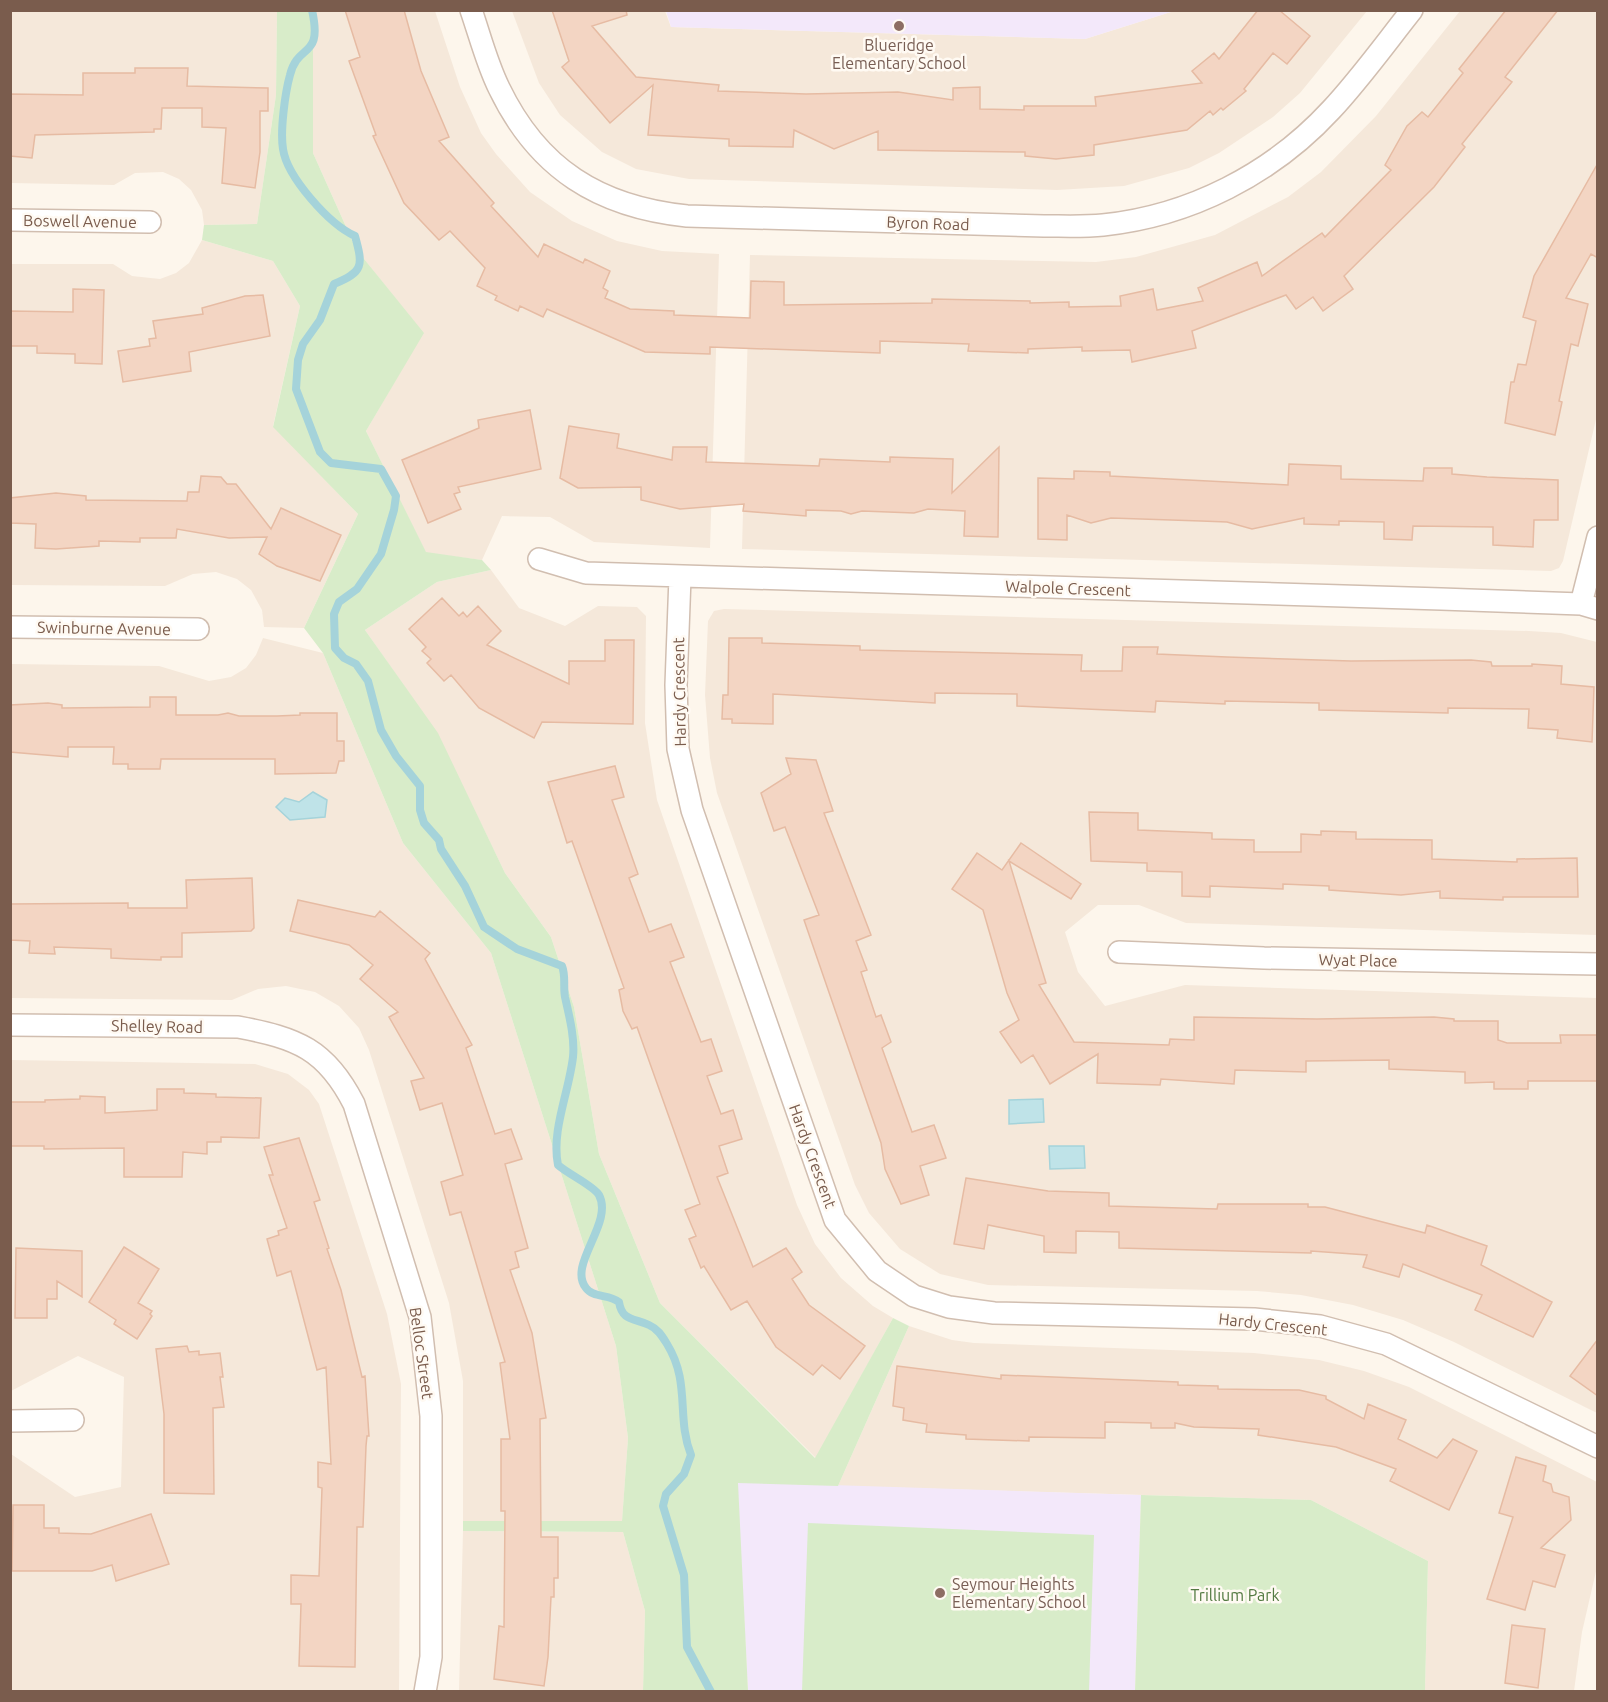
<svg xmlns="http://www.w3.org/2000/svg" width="1608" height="1702" font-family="Ubuntu,sans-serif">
<rect width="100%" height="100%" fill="#fdf6ec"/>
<path fill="#f5e8da" d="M 11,11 L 277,11 L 276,95 L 257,224 L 204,225 L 202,210 L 191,190 L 179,179 L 163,172 L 135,173 L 114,185 L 11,183 Z
M 313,11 L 435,11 L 460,87 L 481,133 L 496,154 L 530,192 L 572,221 L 617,241 L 662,251 L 719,254 L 710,548 L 594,542 L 550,517 L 502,516 L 482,560 L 426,553 L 366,431 L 423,333 L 356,249 L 313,153 Z
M 512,11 L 665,11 L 671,27 L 1085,39 L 1174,11 L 1367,11 L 1300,93 L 1273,117 L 1219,153 L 1189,168 L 1124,186 L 1057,190 L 689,179 L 636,169 L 602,152 L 560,115 L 539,83 Z
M 1460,11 L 1597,11 L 1597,415 L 1563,561 L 1559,568 L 1551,571 L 742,549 L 750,255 L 1096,262 L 1136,257 L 1215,235 L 1288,197 L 1321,172 L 1376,116 Z
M 202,240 L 273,261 L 300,306 L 273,426 L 358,514 L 304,628 L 264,627 L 262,610 L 251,590 L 237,579 L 216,572 L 193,574 L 165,586 L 11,585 L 11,264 L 113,264 L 132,276 L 160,279 L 176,273 L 189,263 Z
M 491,570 L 519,608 L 565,626 L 598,606 L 637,607 L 646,616 L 645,723 L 657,800 L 797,1205 L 815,1244 L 841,1278 L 873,1306 L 893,1318 L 816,1458 L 660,1303 L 599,1154 L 574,1007 L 551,937 L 505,873 L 437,733 L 365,630 L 437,582 Z
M 724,609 L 1529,631 L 1561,633 L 1597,642 L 1597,935 L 1186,923 L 1139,905 L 1098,905 L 1065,932 L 1078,972 L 1105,1006 L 1185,985 L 1597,998 L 1597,1413 L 1454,1342 L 1403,1320 L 1353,1305 L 1301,1295 L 1257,1291 L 988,1285 L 940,1274 L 900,1249 L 869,1213 L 855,1185 L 717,793 L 710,758 L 705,695 L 708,621 L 714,611 Z
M 263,638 L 323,653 L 403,843 L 491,953 L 616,1346 L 628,1438 L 622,1522 L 463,1521 L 463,1381 L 449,1303 L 369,1050 L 359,1028 L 339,1006 L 315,992 L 286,986 L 258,989 L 232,1000 L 11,998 L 11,664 L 159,666 L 209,681 L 231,677 L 246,668 L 256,655 Z
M 11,1060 L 255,1064 L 288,1074 L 309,1090 L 319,1104 L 387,1314 L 401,1384 L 399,1691 L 11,1691 L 11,1454 L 75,1497 L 121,1487 L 124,1377 L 78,1356 L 11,1391 Z
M 909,1326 L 952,1340 L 974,1343 L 1254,1353 L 1319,1360 L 1364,1371 L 1409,1387 L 1597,1482 L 1597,1567 L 1582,1632 L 1574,1691 L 1425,1691 L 1428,1561 L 1311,1500 L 838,1486 Z
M 463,1531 L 623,1532 L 645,1611 L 643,1691 L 459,1692 Z"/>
<path fill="#f3e8fa" d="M 666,11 L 665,11 L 1174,11 L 1085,39 L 671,27 Z
M 737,1482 L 1141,1495 L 1135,1691 L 748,1691 Z"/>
<path fill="#d8ecc9" d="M 277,11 L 313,11 L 313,153 L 356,249 L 424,333 L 366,431 L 426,552 L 482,560 L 491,570 L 437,582 L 365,630 L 438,733 L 505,873 L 551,937 L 574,1007 L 599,1154 L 660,1303 L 815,1458 L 893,1318 L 909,1326 L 838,1486 L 738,1483 L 748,1691 L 643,1691 L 645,1611 L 623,1532 L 463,1531 L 463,1521 L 622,1521 L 628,1438 L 616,1346 L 491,953 L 403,843 L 323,653 L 304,628 L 358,514 L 273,427 L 300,306 L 273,261 L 202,240 L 204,225 L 257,224 L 276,95 Z
M 1141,1495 L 1311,1500 L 1428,1561 L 1425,1691 L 1135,1691 Z
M 808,1523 L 1094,1535 L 1089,1691 L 802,1691 Z"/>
<path fill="#bfe3e8" stroke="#a5d3da" stroke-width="1.5" d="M 313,792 L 327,800 L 325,817 L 290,820 L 276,807 L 285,798 L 299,802 Z
M 1043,1099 L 1044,1122 L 1009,1124 L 1009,1100 Z
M 1049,1146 L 1084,1146 L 1085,1168 L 1050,1169 Z"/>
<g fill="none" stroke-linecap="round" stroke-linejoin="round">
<path stroke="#a5d3da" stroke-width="8" d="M 312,10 C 323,60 298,42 290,75 C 285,93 280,131 283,149 C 287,177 329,224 355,236 C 363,265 364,272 334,284 L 320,320 L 303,344 L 298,360 L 296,389 L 320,452 L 331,463 L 381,469 L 396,496 L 394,510 L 381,554 L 357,589 L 339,602 L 334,614 L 335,648 L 344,658 L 356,664 L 368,681 L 381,730 L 396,756 L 420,786 L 420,810 L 424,823 L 439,840 L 441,849 L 465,886 L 484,927 L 517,949 L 562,966 C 566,976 563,986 565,997 C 569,1015 575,1038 573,1057 C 569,1092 551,1131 558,1165 C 568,1174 594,1186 599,1195 C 614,1223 567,1265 586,1288 C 593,1298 609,1294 619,1302 C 622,1321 634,1318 649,1325 C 658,1329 662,1336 667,1344 C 691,1383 676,1417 691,1455 L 684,1474 L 666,1494 L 663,1506 L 684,1575 L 687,1647 L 711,1692"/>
</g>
<path fill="#f3d5c3" stroke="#e6bba3" stroke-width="1.5" d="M 345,10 L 404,10 L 421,71 L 449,137 L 439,141 L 494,203 L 491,206 L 538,257 L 544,244 L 583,263 L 585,259 L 610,271 L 603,288 L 608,291 L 605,298 L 630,309 L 674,311 L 674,315 L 750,318 L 751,281 L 784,282 L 784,305 L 932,303 L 932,299 L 1030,301 L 1030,303 L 1069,302 L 1069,307 L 1121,306 L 1120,296 L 1153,289 L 1157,310 L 1203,301 L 1198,288 L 1257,262 L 1262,276 L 1322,233 L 1325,237 L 1391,170 L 1385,165 L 1407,126 L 1422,112 L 1428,117 L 1463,73 L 1459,69 L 1506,10 L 1558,10 L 1505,77 L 1512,82 L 1462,144 L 1465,147 L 1434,187 L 1344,276 L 1353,289 L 1323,311 L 1313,297 L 1296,309 L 1286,295 L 1192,331 L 1196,348 L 1132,362 L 1130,350 L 1082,351 L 1082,347 L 1028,349 L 1028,353 L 968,351 L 969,344 L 880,341 L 880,353 L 710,347 L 710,354 L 645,352 L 547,309 L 543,317 L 520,306 L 518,311 L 495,300 L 497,296 L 477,286 L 485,268 L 450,231 L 439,240 L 404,203 L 373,136 L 376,135 L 349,61 L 360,57 Z
M 552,10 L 626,10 L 627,15 L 592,26 L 636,77 L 719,85 L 718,91 L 806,94 L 898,92 L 953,100 L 953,88 L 980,87 L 980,109 L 1024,110 L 1024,106 L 1096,106 L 1095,97 L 1202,83 L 1192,71 L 1214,53 L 1219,59 L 1258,10 L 1279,10 L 1310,36 L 1287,64 L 1273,53 L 1244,89 L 1246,91 L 1223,110 L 1221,108 L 1213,115 L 1210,111 L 1187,130 L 1094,145 L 1094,155 L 1056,159 L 1025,156 L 1025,152 L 878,150 L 878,131 L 834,149 L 794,130 L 793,147 L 729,146 L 729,139 L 648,135 L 653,85 L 610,123 L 562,67 L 569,61 Z
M 135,68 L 188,68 L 187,86 L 268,88 L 268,111 L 260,111 L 260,152 L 255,188 L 222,183 L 226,128 L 202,127 L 202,108 L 162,108 L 161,129 L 154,129 L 154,132 L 35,135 L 32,158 L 10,156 L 10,94 L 83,95 L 83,73 L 135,73 Z
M 1598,163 L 1598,258 L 1591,254 L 1566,298 L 1588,304 L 1578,346 L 1571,344 L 1559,401 L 1562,402 L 1555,435 L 1505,423 L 1511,382 L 1514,382 L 1518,364 L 1526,365 L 1536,321 L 1523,317 L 1534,276 Z
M 73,289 L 104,290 L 102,364 L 75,363 L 75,354 L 37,353 L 37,346 L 10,346 L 10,311 L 73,312 Z
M 263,295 L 270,336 L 189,352 L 191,371 L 123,382 L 118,351 L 150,346 L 149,339 L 156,338 L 153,321 L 203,314 L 202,308 L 245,296 Z
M 530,410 L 541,469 L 458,487 L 460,492 L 454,494 L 461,509 L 428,523 L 402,460 L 479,428 L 478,420 Z
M 569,426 L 619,434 L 617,448 L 672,460 L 673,447 L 707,447 L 706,462 L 819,466 L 820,459 L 890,462 L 890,457 L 953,459 L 952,493 L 999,447 L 998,537 L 964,536 L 965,511 L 928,509 L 914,513 L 862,511 L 851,514 L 841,511 L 806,510 L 806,516 L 743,511 L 744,504 L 680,509 L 641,500 L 641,487 L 578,488 L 560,478 Z
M 1289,464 L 1341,466 L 1341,479 L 1423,481 L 1424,468 L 1452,468 L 1452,474 L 1487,477 L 1558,480 L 1558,520 L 1534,520 L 1533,547 L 1493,545 L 1493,527 L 1413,526 L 1412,540 L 1384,539 L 1384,522 L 1339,521 L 1339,525 L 1304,524 L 1304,518 L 1252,529 L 1227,522 L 1201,521 L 1111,518 L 1091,523 L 1067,515 L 1067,540 L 1038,539 L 1038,478 L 1074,479 L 1074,471 L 1110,472 L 1110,476 L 1288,485 Z
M 201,476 L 221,477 L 227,484 L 236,484 L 271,529 L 281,508 L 341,535 L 320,581 L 277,566 L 259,554 L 267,537 L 229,538 L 177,529 L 176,538 L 140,538 L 140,542 L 99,541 L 99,546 L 56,549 L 35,548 L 36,524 L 10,523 L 10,498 L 56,493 L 86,496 L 86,500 L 187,501 L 188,492 L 199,492 Z
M 442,598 L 459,616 L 463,612 L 467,617 L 478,606 L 501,631 L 487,645 L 569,684 L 569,661 L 605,661 L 605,640 L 634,640 L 633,724 L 542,722 L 534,738 L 479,708 L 451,675 L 444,681 L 427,663 L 431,659 L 422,651 L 426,647 L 409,629 Z
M 729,638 L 762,638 L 762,643 L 860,646 L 860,650 L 1082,655 L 1081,671 L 1122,671 L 1123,647 L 1158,647 L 1157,654 L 1227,657 L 1351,661 L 1471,660 L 1491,662 L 1492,666 L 1532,666 L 1532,664 L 1562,666 L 1561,684 L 1594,687 L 1592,742 L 1557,738 L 1558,730 L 1528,728 L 1529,709 L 1448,708 L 1448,713 L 1319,710 L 1319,703 L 1225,701 L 1225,704 L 1156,701 L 1155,712 L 1017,706 L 1017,694 L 935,693 L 935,703 L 773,694 L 773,724 L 732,723 L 732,719 L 722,719 L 723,695 L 728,695 Z
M 150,697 L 176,697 L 176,715 L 218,715 L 228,713 L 239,716 L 277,716 L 300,715 L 300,713 L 337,713 L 337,741 L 344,741 L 344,761 L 339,761 L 336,773 L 275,774 L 275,759 L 161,759 L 160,769 L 128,769 L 128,764 L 113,764 L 114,747 L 68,747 L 68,757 L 10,752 L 10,705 L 48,703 L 62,705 L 62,708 L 150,707 Z
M 786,758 L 816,760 L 833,811 L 824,813 L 871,935 L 856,941 L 867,970 L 861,972 L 876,1017 L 881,1015 L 891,1042 L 882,1048 L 912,1132 L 934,1125 L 946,1158 L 920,1166 L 929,1195 L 901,1204 L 885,1169 L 881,1143 L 804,920 L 819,915 L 785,827 L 774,831 L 761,793 L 791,774 Z
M 615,766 L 624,797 L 612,800 L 638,874 L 629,878 L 649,932 L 671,924 L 684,957 L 670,962 L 701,1042 L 711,1039 L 722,1071 L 707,1076 L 721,1114 L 733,1110 L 742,1139 L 719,1146 L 728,1173 L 717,1177 L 753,1267 L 786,1248 L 802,1272 L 792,1279 L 809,1305 L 865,1346 L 840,1379 L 822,1365 L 813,1375 L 776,1347 L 747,1301 L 731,1310 L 704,1266 L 701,1268 L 689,1239 L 696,1236 L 685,1210 L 700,1204 L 637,1027 L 632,1029 L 623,1011 L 619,990 L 624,988 L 572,841 L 567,843 L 548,782 Z
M 1089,812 L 1138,813 L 1138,830 L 1212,833 L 1212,839 L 1254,840 L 1254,852 L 1301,852 L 1301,834 L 1321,835 L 1321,831 L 1356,832 L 1356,839 L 1432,840 L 1432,859 L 1517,862 L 1517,859 L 1577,858 L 1578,897 L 1503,897 L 1503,900 L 1440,898 L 1440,891 L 1401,895 L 1329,890 L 1329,886 L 1283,884 L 1283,889 L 1210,886 L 1210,897 L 1182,896 L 1182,872 L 1147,871 L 1147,863 L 1091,861 Z
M 1021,843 L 1081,884 L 1071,899 L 1009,861 L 1046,983 L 1039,985 L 1074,1042 L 1169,1045 L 1170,1039 L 1194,1040 L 1194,1017 L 1317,1019 L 1434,1017 L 1454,1019 L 1454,1021 L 1498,1021 L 1498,1040 L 1507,1043 L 1561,1043 L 1560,1035 L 1598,1035 L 1598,1081 L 1528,1081 L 1528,1089 L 1494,1089 L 1494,1082 L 1465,1083 L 1465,1072 L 1389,1069 L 1389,1060 L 1306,1061 L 1306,1072 L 1235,1070 L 1234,1084 L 1161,1079 L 1160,1085 L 1097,1083 L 1098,1054 L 1050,1084 L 1033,1055 L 1021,1063 L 1000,1032 L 1019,1020 L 1007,993 L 983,910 L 952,889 L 977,853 L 1002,870 Z
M 252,878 L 254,928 L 251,931 L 182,933 L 182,957 L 161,957 L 161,960 L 131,959 L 111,958 L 111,949 L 54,947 L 55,954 L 29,953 L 30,941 L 10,940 L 10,904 L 128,903 L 128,908 L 187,908 L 186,880 Z
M 298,900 L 375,917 L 380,911 L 430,953 L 425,959 L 472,1045 L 466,1048 L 495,1134 L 511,1129 L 522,1159 L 505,1164 L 528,1248 L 515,1252 L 519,1267 L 510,1270 L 532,1333 L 546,1418 L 540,1419 L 541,1537 L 558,1537 L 558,1578 L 554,1578 L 554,1597 L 551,1597 L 548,1657 L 544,1686 L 494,1679 L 499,1626 L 504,1627 L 505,1511 L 501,1511 L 501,1439 L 510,1439 L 500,1363 L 505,1362 L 461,1212 L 450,1215 L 441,1182 L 463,1175 L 442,1103 L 420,1110 L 411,1081 L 424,1078 L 389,1017 L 398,1012 L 360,979 L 373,965 L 349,945 L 290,931 Z
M 157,1089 L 184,1089 L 184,1093 L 216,1094 L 216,1097 L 261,1098 L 259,1138 L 221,1137 L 221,1142 L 207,1142 L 207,1154 L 183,1152 L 182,1177 L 124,1177 L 124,1148 L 44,1149 L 44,1146 L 10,1146 L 10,1102 L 45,1102 L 45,1100 L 80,1099 L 80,1096 L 105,1097 L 105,1113 L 157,1110 Z
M 299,1138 L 320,1200 L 314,1202 L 329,1248 L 327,1249 L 341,1290 L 362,1377 L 365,1376 L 369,1436 L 367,1436 L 366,1446 L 363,1527 L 357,1527 L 355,1667 L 299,1666 L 301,1604 L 291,1604 L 291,1575 L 319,1576 L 322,1488 L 318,1487 L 318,1462 L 331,1464 L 326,1367 L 317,1370 L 291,1271 L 277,1276 L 267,1239 L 279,1235 L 278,1231 L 287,1228 L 269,1175 L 273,1175 L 264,1147 Z
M 966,1178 L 1048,1191 L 1109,1193 L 1109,1206 L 1217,1209 L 1218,1204 L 1308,1204 L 1308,1207 L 1325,1207 L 1425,1233 L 1427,1225 L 1487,1246 L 1481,1265 L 1552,1302 L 1533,1337 L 1475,1310 L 1482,1295 L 1403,1264 L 1399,1277 L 1363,1267 L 1367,1255 L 1311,1251 L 1311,1253 L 1119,1248 L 1119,1232 L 1076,1231 L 1076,1253 L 1044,1252 L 1044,1236 L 988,1225 L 984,1249 L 954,1244 Z
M 124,1247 L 159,1269 L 138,1303 L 152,1311 L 150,1314 L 152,1316 L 137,1339 L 114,1324 L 116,1320 L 89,1302 Z
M 16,1248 L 82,1251 L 82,1297 L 57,1281 L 57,1299 L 47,1299 L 47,1318 L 15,1318 Z
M 1598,1339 L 1598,1396 L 1570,1376 Z
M 187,1346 L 189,1352 L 199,1351 L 199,1355 L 220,1353 L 223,1377 L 220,1377 L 224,1407 L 213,1408 L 214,1494 L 164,1493 L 164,1414 L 156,1349 Z
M 897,1366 L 1001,1379 L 1001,1375 L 1178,1382 L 1178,1385 L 1218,1386 L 1218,1389 L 1299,1390 L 1326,1396 L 1326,1399 L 1364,1419 L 1368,1404 L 1406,1420 L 1398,1439 L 1437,1458 L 1453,1439 L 1477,1451 L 1449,1510 L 1390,1481 L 1396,1469 L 1336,1447 L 1258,1435 L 1259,1429 L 1194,1427 L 1175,1423 L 1175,1428 L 1151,1428 L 1151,1423 L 1105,1422 L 1105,1438 L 1029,1437 L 1029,1441 L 966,1439 L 966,1435 L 926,1432 L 927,1424 L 903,1420 L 904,1408 L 893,1406 Z
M 1516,1457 L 1546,1466 L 1543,1481 L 1551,1484 L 1553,1492 L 1569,1497 L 1571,1520 L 1541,1548 L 1565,1555 L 1555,1587 L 1533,1581 L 1525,1610 L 1487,1599 L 1513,1517 L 1499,1513 Z
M 13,1505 L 44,1505 L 44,1528 L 59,1528 L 59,1533 L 91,1534 L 151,1514 L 169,1564 L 116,1581 L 112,1565 L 92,1571 L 12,1571 Z
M 1512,1625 L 1545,1629 L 1538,1688 L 1505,1683 Z"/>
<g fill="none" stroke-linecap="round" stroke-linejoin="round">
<defs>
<path id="street" d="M 471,10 C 480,36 487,64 499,88 C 538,169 599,207 687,216 L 1044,226 C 1063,226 1084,227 1103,225 C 1190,216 1272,174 1331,110 C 1360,79 1385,44 1412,10
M 10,220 L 150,222
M 539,559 L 586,573 L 1441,599 L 1581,604 L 1598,609
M 680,577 L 676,685 L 678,749 L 692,810 L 835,1220 L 877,1271 L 914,1296 L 949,1307 L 994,1313 L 1254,1319 L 1320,1326 L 1386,1344 L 1598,1447
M 1581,604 L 1598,537
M 10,627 L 198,629
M 1119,952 L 1264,958 L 1598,964
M 10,1025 L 238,1027 C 297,1038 326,1049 354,1104 L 420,1317 L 431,1416 L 431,1657 L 425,1692
M 10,1421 L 73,1420"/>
</defs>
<use href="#street" stroke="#d1beb0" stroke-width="24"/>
<use href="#street" stroke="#fff" stroke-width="21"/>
</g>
<g fill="#8d6e63" stroke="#fffaf3" stroke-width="2">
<circle cx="899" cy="26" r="6"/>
<circle cx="940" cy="1593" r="6"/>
</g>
<g text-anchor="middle" stroke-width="5" stroke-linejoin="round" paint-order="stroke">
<g font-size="16" fill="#785e54" stroke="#fffaf3">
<text x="899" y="51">Blueridge<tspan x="899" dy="18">Elementary School</tspan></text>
<text x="952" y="1590" text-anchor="start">Seymour Heights<tspan x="952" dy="18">Elementary School</tspan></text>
</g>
<g font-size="16" fill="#7a5c4d" stroke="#fffaf3">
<text transform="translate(80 221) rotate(1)" y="6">Boswell Avenue</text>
<text transform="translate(928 223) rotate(2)" y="6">Byron Road</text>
<text transform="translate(1068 588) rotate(2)" y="6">Walpole Crescent</text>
<text transform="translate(104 628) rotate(1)" y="6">Swinburne Avenue</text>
<text transform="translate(679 692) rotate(-91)" y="6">Hardy Crescent</text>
<text transform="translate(1358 960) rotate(1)" y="6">Wyat Place</text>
<text transform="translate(157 1026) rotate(1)" y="6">Shelley Road</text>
<text transform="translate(813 1156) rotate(70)" y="6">Hardy Crescent</text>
<text transform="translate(1273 1324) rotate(6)" y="6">Hardy Crescent</text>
<text transform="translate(422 1353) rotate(82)" y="6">Belloc Street</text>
</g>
<g font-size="16" fill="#537a41" stroke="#fffaf3">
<text x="1235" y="1601">Trillium Park</text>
</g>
</g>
<rect width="1608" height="1702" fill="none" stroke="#7a5c4d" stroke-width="24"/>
</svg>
